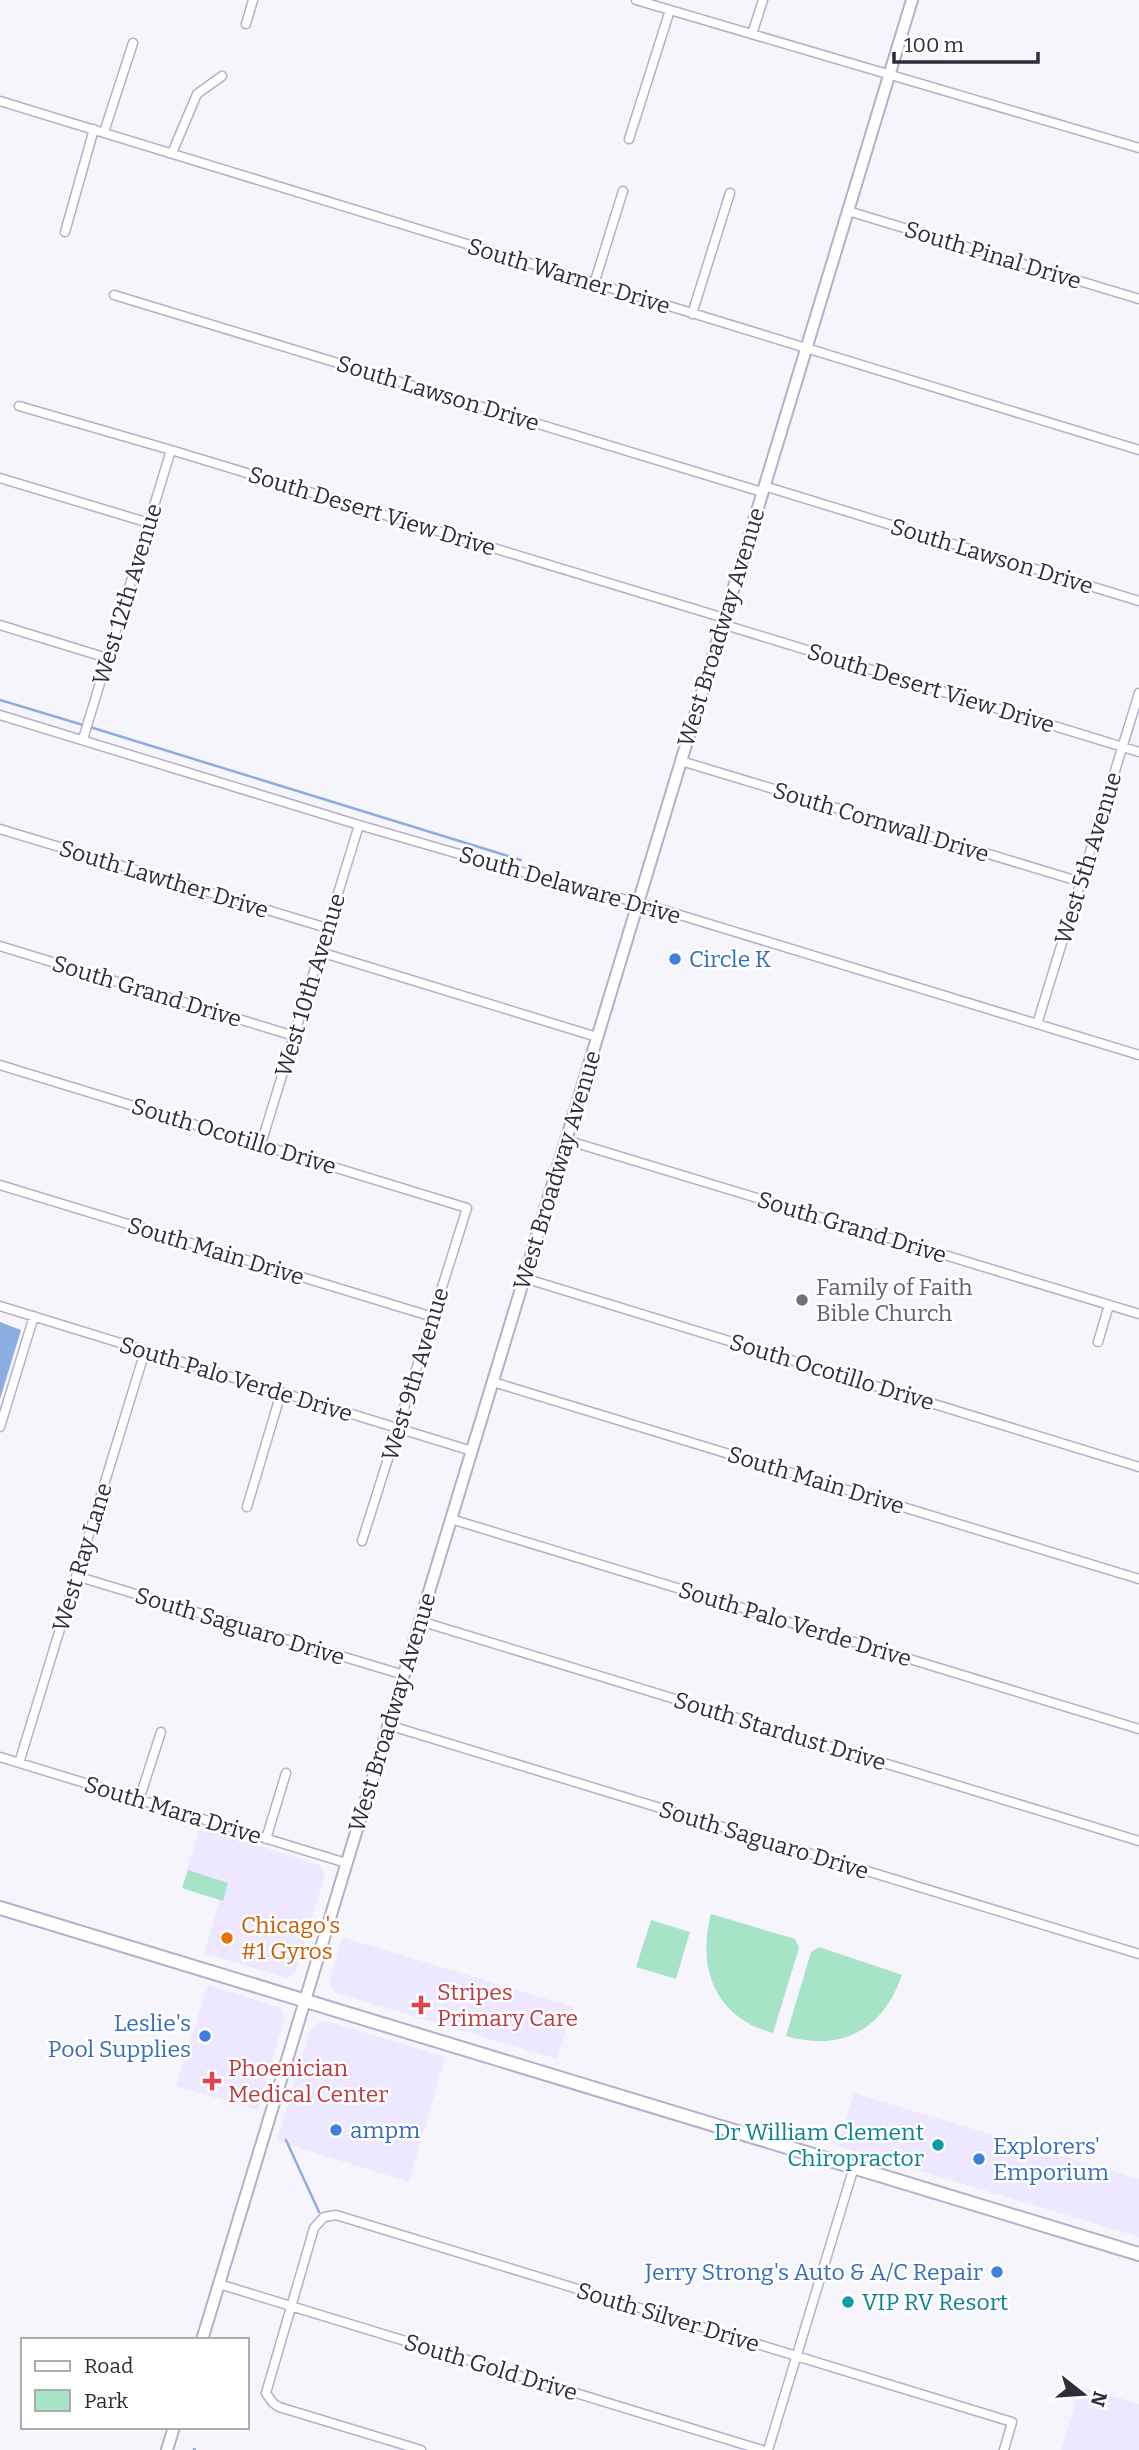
<svg xmlns="http://www.w3.org/2000/svg" width="1139" height="2450" font-family="Bitter,serif">
<rect width="100%" height="100%" fill="#f7f5fc"/>
<path fill="#ede7ff" d="M 200,1827 L 319,1865 L 325,1874 L 295,1974 L 287,1978 L 204,1953 L 220,1900 L 182,1888 Z
M 342,1937 L 573,2007 L 557,2059 L 336,1993 L 329,1982 Z
M 208,1985 L 281,2008 L 285,2016 L 258,2110 L 176,2086 Z
M 326,2021 L 445,2057 L 409,2182 L 277,2141 L 310,2030 L 319,2022 Z
M 854,2093 L 1139,2179 L 1139,2237 L 838,2146 Z
M 1081,2386 L 1139,2404 L 1139,2450 L 1061,2450 Z"/>
<path fill="#a6e3c7" d="M 188,1870 L 228,1883 L 223,1901 L 182,1888 Z
M 711,1914 L 795,1939 L 799,1948 L 773,2033 C 765,2030 755,2028 748,2023 C 707,1999 700,1956 711,1914 Z
M 651,1920 L 690,1932 L 676,1979 L 636,1967 Z
M 819,1947 L 902,1975 C 883,2030 842,2052 786,2036 L 811,1952 Z"/>
<path fill="#8cade2" d="M 0,1322 L 21,1330 L 0,1399 Z"/>
<g fill="none" stroke-linecap="round" stroke-linejoin="round">
<path stroke="#8cade2" stroke-width="2.5" d="M 0,700 L 83,725
M 90,727 L 521,860
M 286,2140 L 319,2212
M 194,2449 L 195,2450"/>
<defs>
<path id="minor" d="M 636,0 L 1139,148
M 246,24 L 253,0
M 752,34 L 763,0
M 0,101 L 1139,450
M 104,132 L 133,43
M 629,139 L 670,10
M 172,153 L 197,94 L 222,76
M 848,211 L 1139,299
M 65,232 L 94,129
M 594,284 L 623,191
M 114,295 L 762,492
M 692,314 L 730,193
M 19,406 L 171,450 L 724,618
M 0,478 L 149,523
M 764,486 L 1139,601
M 722,624 L 1139,752
M 0,625 L 107,658
M 0,715 L 359,825 L 504,867 L 657,908 L 1139,1055
M 83,739 L 171,450
M 681,761 L 1081,882
M 0,829 L 327,928
M 0,946 L 294,1036
M 320,952 L 597,1037
M 1037,1024 L 1139,693
M 0,1065 L 467,1208 L 362,1541
M 566,1140 L 1139,1314
M 261,1144 L 359,825
M 0,1185 L 433,1317
M 524,1278 L 1139,1467
M 0,1306 L 472,1451
M 1098,1342 L 1109,1305
M 493,1382 L 1139,1579
M 0,1427 L 34,1316
M 247,1507 L 281,1393
M 451,1519 L 1139,1729
M 76,1576 L 404,1675
M 420,1621 L 1139,1841
M 388,1725 L 1139,1954
M 0,1757 L 346,1863
M 19,1763 L 145,1351
M 139,1800 L 161,1732
M 266,1839 L 286,1773
M 219,2284 L 762,2450
M 421,2450 L 279,2407 L 273,2403 L 266,2393 L 314,2228 L 324,2217 L 336,2215 L 1012,2422 L 1004,2450
M 768,2450 L 854,2167"/>
<path id="secondary" d="M 202,2340 L 912,0
M 167,2450 L 174,2427"/>
<path id="primary" d="M 0,1908 L 1139,2254"/>
</defs>
<use href="#minor" stroke="#b6aecd" stroke-width="11"/>
<use href="#secondary" stroke="#b6aecd" stroke-width="14"/>
<use href="#primary" stroke="#b6aecd" stroke-width="16"/>
<use href="#minor" stroke="#fff" stroke-width="8"/>
<use href="#secondary" stroke="#fff" stroke-width="10"/>
<use href="#primary" stroke="#fff" stroke-width="12"/>
</g>
<g fill="#3f7fe0" stroke="#fff" stroke-width="2.5">
<circle cx="675" cy="959" r="7"/>
<circle cx="205" cy="2036" r="7"/>
<circle cx="336" cy="2130" r="7"/>
<circle cx="979" cy="2159" r="7"/>
<circle cx="997" cy="2272" r="7"/>
</g>
<circle fill="#6b7280" stroke="#fff" stroke-width="2.5" cx="802" cy="1300" r="7"/>
<circle fill="#e8710a" stroke="#fff" stroke-width="2.5" cx="227" cy="1938" r="7"/>
<g fill="#e0444e" stroke="#fff" stroke-width="2.5">
<path d="M417.5 1994.5h7v7h7v7h-7v7h-7v-7h-7v-7h7z"/>
<path d="M208.5 2070.5h7v7h7v7h-7v7h-7v-7h-7v-7h7z"/>
</g>
<g fill="#0f9aa8" stroke="#fff" stroke-width="2.5">
<circle cx="938" cy="2145" r="7"/>
<circle cx="848" cy="2302" r="7"/>
</g>
<g text-anchor="middle" stroke-width="5" stroke-linejoin="round" paint-order="stroke">
<g font-size="23" fill="#302d3a" stroke="#fff">
<text transform="translate(993 255) rotate(17)" y="8">South Pinal Drive</text>
<text transform="translate(569 276) rotate(17)" y="8">South Warner Drive</text>
<text transform="translate(438 393) rotate(17)" y="8">South Lawson Drive</text>
<text transform="translate(372 511) rotate(17)" y="8">South Desert View Drive</text>
<text transform="translate(992 556) rotate(17)" y="8">South Lawson Drive</text>
<text transform="translate(127 594) rotate(-73)" y="8">West 12th Avenue</text>
<text transform="translate(721 627) rotate(-73)" y="8">West Broadway Avenue</text>
<text transform="translate(931 688) rotate(17)" y="8">South Desert View Drive</text>
<text transform="translate(881 822) rotate(17)" y="8">South Cornwall Drive</text>
<text transform="translate(1088 858) rotate(-73)" y="8">West 5th Avenue</text>
<text transform="translate(164 879) rotate(17)" y="8">South Lawther Drive</text>
<text transform="translate(570 885) rotate(16)" y="8">South Delaware Drive</text>
<text transform="translate(310 985) rotate(-73)" y="8">West 10th Avenue</text>
<text transform="translate(147 991) rotate(17)" y="8">South Grand Drive</text>
<text transform="translate(234 1136) rotate(17)" y="8">South Ocotillo Drive</text>
<text transform="translate(557 1170) rotate(-73)" y="8">West Broadway Avenue</text>
<text transform="translate(852 1227) rotate(17)" y="8">South Grand Drive</text>
<text transform="translate(216 1251) rotate(17)" y="8">South Main Drive</text>
<text transform="translate(832 1372) rotate(17)" y="8">South Ocotillo Drive</text>
<text transform="translate(415 1374) rotate(-73)" y="8">West 9th Avenue</text>
<text transform="translate(236 1379) rotate(17)" y="8">South Palo Verde Drive</text>
<text transform="translate(816 1480) rotate(17)" y="8">South Main Drive</text>
<text transform="translate(82 1557) rotate(-73)" y="8">West Ray Lane</text>
<text transform="translate(795 1624) rotate(17)" y="8">South Palo Verde Drive</text>
<text transform="translate(240 1626) rotate(17)" y="8">South Saguaro Drive</text>
<text transform="translate(392 1712) rotate(-73)" y="8">West Broadway Avenue</text>
<text transform="translate(780 1731) rotate(17)" y="8">South Stardust Drive</text>
<text transform="translate(173 1810) rotate(17)" y="8">South Mara Drive</text>
<text transform="translate(764 1840) rotate(17)" y="8">South Saguaro Drive</text>
<text transform="translate(668 2317) rotate(17)" y="8">South Silver Drive</text>
<text transform="translate(491 2367) rotate(17)" y="8">South Gold Drive</text>
</g>
<g font-size="23" fill="#366cbe" stroke="#fff" text-anchor="start">
<text x="689" y="967">Circle K</text>
<text x="191" y="2031" text-anchor="end">Leslie's<tspan x="191" dy="26">Pool Supplies</tspan></text>
<text x="350" y="2138">ampm</text>
<text x="993" y="2154">Explorers'<tspan x="993" dy="26">Emporium</tspan></text>
<text x="983" y="2280" text-anchor="end">Jerry Strong's Auto &amp; A/C Repair</text>
</g>
<g font-size="23" fill="#5b616d" stroke="#fff" text-anchor="start">
<text x="816" y="1295">Family of Faith<tspan x="816" dy="26">Bible Church</tspan></text>
</g>
<g font-size="23" fill="#c56008" stroke="#fff" text-anchor="start">
<text x="241" y="1933">Chicago's<tspan x="241" dy="26">#1 Gyros</tspan></text>
</g>
<g font-size="23" fill="#be3a42" stroke="#fff" text-anchor="start">
<text x="437" y="2000">Stripes<tspan x="437" dy="26">Primary Care</tspan></text>
<text x="228" y="2076">Phoenician<tspan x="228" dy="26">Medical Center</tspan></text>
</g>
<g font-size="23" fill="#0d838f" stroke="#fff" text-anchor="end">
<text x="924" y="2140">Dr William Clement<tspan x="924" dy="26">Chiropractor</tspan></text>
<text x="862" y="2310" text-anchor="start">VIP RV Resort</text>
</g>
</g>
<rect x="21" y="2338" width="228" height="91" fill="#ffffff" stroke="#acabb0" stroke-width="2"/>
<rect x="35" y="2361" width="35" height="10" fill="#ffffff" stroke="#acabb0" stroke-width="2"/>
<text x="84" y="2373" font-size="21" fill="#302d3a">Road</text>
<rect x="35" y="2390" width="35" height="21" fill="#a6e3c7" stroke="#acabb0" stroke-width="2"/>
<text x="84" y="2408" font-size="21" fill="#302d3a">Park</text>
<g transform="translate(1083 2394) rotate(107)" stroke="#ffffff" stroke-width="5" paint-order="stroke">
<path d="M0-5L12 26L0 18L-12 26Z" fill="#302d3a"/>
<text y="-10" font-size="19" font-weight="bold" text-anchor="middle" fill="#302d3a">N</text>
</g>
<path d="M894 52v10h144v-10" fill="none" stroke="#302d3a" stroke-width="3.5"/>
<text x="904" y="52" font-size="21" fill="#302d3a" stroke="#ffffff" stroke-width="5" paint-order="stroke">100 m</text>
</svg>
